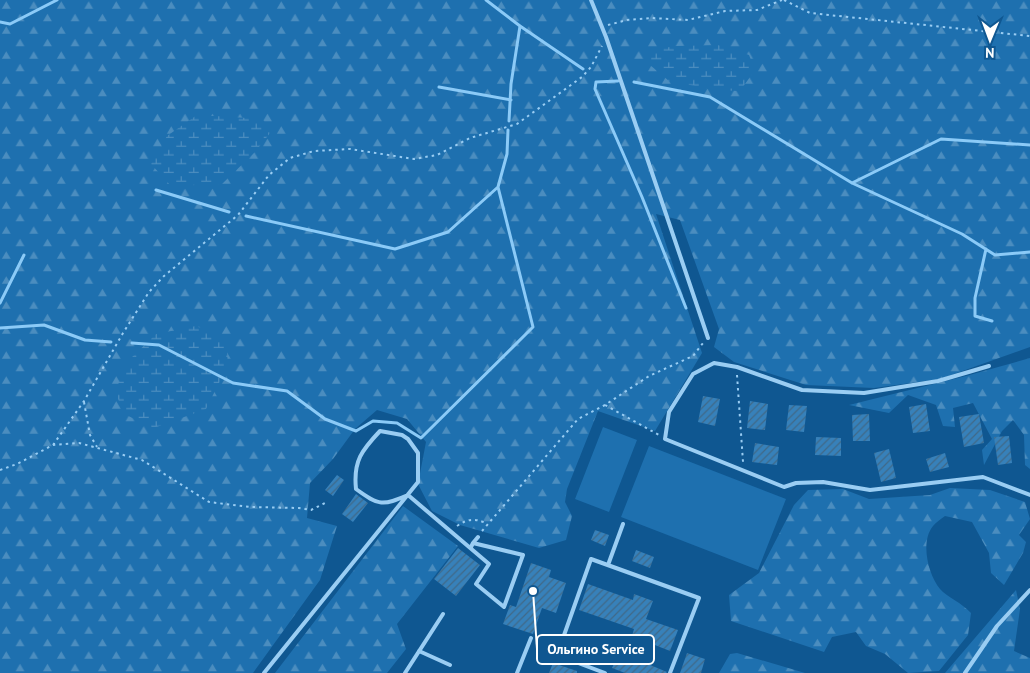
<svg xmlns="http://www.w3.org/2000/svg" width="1030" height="673" font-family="'PT Sans',sans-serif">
<defs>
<pattern id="forest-firs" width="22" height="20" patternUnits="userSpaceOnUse" patternTransform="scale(1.25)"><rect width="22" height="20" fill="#1e70af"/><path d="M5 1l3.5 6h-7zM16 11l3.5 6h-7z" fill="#4b8dbf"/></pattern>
<pattern id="wetland-marsh" width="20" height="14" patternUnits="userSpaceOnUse" patternTransform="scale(1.25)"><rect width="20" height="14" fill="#1e70af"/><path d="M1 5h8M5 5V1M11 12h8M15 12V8" fill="none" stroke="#4b8dbf"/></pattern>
<pattern id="building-hatch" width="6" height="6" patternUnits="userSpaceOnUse" patternTransform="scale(1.25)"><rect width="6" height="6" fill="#3781ba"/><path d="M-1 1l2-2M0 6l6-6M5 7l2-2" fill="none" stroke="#406988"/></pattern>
</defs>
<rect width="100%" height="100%" fill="#0f5791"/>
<path fill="url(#forest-firs)" d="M 0,0 L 1030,0 L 1030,347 L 940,379 L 874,388 L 806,385 L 734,362 L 714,347 L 719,329 L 680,220 L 656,214 L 702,353 L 655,431 L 598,411 L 567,489 L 565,502 L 572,516 L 566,540 L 539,548 L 460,525 L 432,511 L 418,484 L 426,442 L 407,419 L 377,410 L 355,429 L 333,459 L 310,483 L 307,518 L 337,526 L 320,580 L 253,673 L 0,673 Z
M 1030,358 L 1030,469 L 1025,465 L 1024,435 L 1013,420 L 1002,431 L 984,465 L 982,450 L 992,439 L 973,403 L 953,408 L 955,427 L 943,426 L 936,405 L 908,395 L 889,413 L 849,405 L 966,376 Z
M 950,488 L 990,490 L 1025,502 L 1030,519 L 1019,535 L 1026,542 L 1023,553 L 1004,585 L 991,573 L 989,553 L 972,522 L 945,516 C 941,519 936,522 933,526 C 920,542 928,574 940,589 C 947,597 962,603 971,613 L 968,635 L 939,671 L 908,673 L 885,654 L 866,646 L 856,632 L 832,637 L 824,652 L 731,621 L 729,595 L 759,573 L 794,505 L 808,490 L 843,489 L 869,499 L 930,495 Z
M 403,506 L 458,546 L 397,624 L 406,649 L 387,673 L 275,673 Z
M 1016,590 L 1020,609 L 1014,651 L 1030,658 L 1030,673 L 945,673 Z
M 737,653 L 795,670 L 805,673 L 719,673 L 730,654 Z"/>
<path fill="url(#wetland-marsh)" d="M 718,45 L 749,55 L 755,70 L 740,91 L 716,90 L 669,81 L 650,65 L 650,50 L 677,46 Z
M 197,115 L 263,119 L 270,133 L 255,152 L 222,184 L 171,186 L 151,164 L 167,136 Z
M 196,326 L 226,339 L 228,365 L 206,409 L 154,428 L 124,414 L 115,391 L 130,359 L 156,334 Z"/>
<path fill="#1e70af" d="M 603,427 L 637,440 L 609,512 L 575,499 Z
M 649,446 L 786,499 L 758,570 L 621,517 Z"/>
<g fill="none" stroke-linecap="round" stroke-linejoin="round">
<path stroke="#8bcaf7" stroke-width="3" d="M 486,0 L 520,26 L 511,84 L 509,121
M 0,22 L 10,24 L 57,0
M 520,26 L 583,69
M 618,81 L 596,82 L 595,89 L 642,197 L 686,308
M 634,82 L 710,97 L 852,183 L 962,234 L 995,255 L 1030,252
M 439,87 L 511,100
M 852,183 L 941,139 L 1030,145
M 156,190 L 229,212
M 246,216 L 395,249 L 448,232 L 498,187
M 986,249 L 975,298 L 975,316 L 992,321
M 0,303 L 24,255
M 0,328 L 44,325 L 85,340 L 111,342
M 132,343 L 159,345 L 233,383 L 287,391 L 325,419 L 356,431 L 373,421 L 397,423 L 421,438 L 533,327 L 498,187 L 507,154 L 508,130"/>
</g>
<path fill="url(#building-hatch)" d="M 703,396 L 720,399 L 715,426 L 698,422 Z
M 750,401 L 768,404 L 765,430 L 747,428 Z
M 926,404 L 930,431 L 913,433 L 909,407 Z
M 789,405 L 807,406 L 804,432 L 786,430 Z
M 869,414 L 870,441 L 853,441 L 852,415 Z
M 979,414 L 984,443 L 964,447 L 959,417 Z
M 1009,436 L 1012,463 L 998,465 L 994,437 Z
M 816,437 L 841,438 L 841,456 L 815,455 Z
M 755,443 L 779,447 L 777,465 L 752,462 Z
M 889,449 L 896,478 L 881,482 L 874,453 Z
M 945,453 L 949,467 L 930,472 L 926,459 Z
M 337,475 L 344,480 L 333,496 L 325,490 Z
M 356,494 L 368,503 L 353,522 L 342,514 Z
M 595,530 L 609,535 L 605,546 L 591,540 Z
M 458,548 L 480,565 L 456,596 L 434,579 Z
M 636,550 L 654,557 L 650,568 L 632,561 Z
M 531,563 L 551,570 L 549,577 L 566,583 L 556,613 L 542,608 L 533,634 L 503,624 L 510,605 L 516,607 Z
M 588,584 L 633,600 L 634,594 L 653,601 L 646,619 L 678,630 L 670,651 L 632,636 L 634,629 L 579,610 Z
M 619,652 L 667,672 L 666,673 L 625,673 L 612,668 Z
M 687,653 L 705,659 L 701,673 L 680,673 Z
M 553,663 L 577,671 L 577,673 L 549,673 Z"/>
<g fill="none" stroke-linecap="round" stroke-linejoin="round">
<path stroke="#9acdf3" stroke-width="2" stroke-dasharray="2.5 4" stroke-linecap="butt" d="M 784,0 L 810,13 L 1030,36
M 608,25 L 627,20 L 652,18 L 688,20 L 725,11 L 757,10 L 782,0
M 737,375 L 743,462
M 84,402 L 90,435 L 97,447
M 605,405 L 659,435
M 53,445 L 84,401 L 123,333 L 149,292 L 164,276 L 238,215 L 269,175 L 290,158 L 314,151 L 350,149 L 414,159 L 437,155 L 470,138 L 517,124 L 582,77 L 591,67 L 602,46
M 0,470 L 17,464 L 53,445 L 79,443 L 142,460 L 209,502 L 250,507 L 299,508 L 311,510 L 327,502
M 457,526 C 467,519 474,518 486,523
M 482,531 L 578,419 L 605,405 L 649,376 L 693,356 L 703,343"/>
<path stroke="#9acdf3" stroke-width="4" d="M 591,0 L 606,37 L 708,338
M 989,366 L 938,381 L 864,393 L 802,390 L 737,367 L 714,363 L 693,374 L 669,412 L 665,439 L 784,487 L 796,483 L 823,482 L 870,490 L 983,477 L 1030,495
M 408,495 L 489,564 L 476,584 L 504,607 L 523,555 L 473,543 L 471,547
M 473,543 L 478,537
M 608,565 L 623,524
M 419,651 L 450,665
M 264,673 L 418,482 L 418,453 L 408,439 L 402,435 L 380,431 C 362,450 353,461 356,489 C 379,506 383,506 408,495
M 405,673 L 443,614
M 517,673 L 531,638
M 605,673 L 557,655 L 591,559 L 699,598 L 670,673
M 965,673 L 997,626 L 1030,590"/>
</g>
<path fill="none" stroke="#fff" stroke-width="2" d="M533 591L537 649"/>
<circle fill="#fff" stroke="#0f5791" stroke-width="2" cx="533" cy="591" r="5"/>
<rect fill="#0f5791" stroke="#fff" stroke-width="2" x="537" y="635" width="117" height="29" rx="5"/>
<g font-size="14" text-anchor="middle" font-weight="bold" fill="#fff">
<text x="596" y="654">Ольгино Service</text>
</g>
<g transform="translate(990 40) rotate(181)" stroke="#0f5791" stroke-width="4" paint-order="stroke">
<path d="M0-4L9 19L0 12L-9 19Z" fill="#ffffff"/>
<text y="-8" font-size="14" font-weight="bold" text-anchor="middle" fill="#ffffff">N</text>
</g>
</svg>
